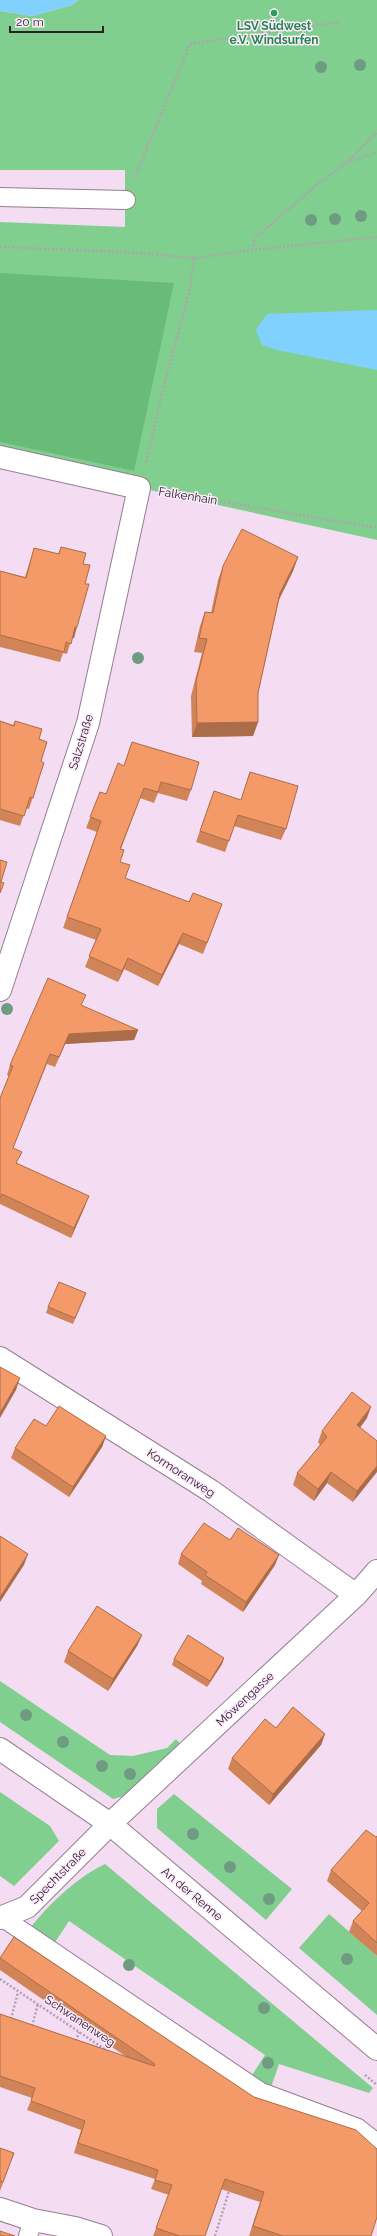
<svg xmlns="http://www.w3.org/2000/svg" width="377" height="2236" font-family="Raleway,sans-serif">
<rect width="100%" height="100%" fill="#f4dcf2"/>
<path fill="#81cf8f" d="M 79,0 L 377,0 L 377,540 L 0,457 L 0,222 L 125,227 L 125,170 L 0,170 L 0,11 L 32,16 L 72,5 Z
M 0,1681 L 110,1755 L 133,1756 L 167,1748 L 176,1739 L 185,1749 L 136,1793 L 113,1799 L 0,1722 Z
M 0,1792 L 50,1826 L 59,1841 L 14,1886 L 0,1876 Z
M 174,1794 L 292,1889 L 266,1920 L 157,1828 L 157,1809 Z
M 105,1864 L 373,2088 L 369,2093 L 279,2064 L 268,2096 L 247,2083 L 265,2055 L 69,1921 L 50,1950 L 26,1934 C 44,1908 77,1877 105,1864 Z
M 329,1914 L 377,1956 L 377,2015 L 299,1948 Z"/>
<path fill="#68bc78" d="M 0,273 L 174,283 L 134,471 L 0,442 Z"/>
<path fill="#81d1ff" d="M 0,0 L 79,0 L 72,5 L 32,16 L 0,11 Z
M 377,310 L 377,370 L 277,350 L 262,345 L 256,330 L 267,314 Z"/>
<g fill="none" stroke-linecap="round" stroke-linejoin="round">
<defs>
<path id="service" d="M 0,197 L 126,200
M 0,1916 L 261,2092 L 358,2128 L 377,2143
M 28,2236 L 33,2220"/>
<path id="minor" d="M 0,457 L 139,488 L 88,723 L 0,990
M 0,1358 L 211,1491 L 356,1595
M 0,1749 L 110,1824 L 377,2049
M 0,1918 L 27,1907 L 110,1824 L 356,1595 L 377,1571
M 0,2209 L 33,2220 L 75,2228
M 72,2236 L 75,2228 L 101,2236"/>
</defs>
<use href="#service" stroke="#947e92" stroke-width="20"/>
<use href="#minor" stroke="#947e92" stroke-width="24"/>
<path stroke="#b3a0b1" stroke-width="2.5" stroke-dasharray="2 2" stroke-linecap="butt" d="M 347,163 L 377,132
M 135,177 L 190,44 L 339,22
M 0,247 L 125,252 L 194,258 L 252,250 L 377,237
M 252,250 L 255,238 L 313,188 L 346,163 L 377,152
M 146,462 L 165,382 L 190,288 L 194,258
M 165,492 L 377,528
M 0,1979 L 109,2052
M 11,2019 L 18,1992
M 32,2026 L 38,2004
M 76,2041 L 79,2032
M 365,2075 L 377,2085
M 215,2236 L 230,2188"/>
<use href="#service" stroke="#fff" stroke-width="18"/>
<use href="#minor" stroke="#fff" stroke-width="22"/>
</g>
<g fill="#6f9b83">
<circle cx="360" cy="65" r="6"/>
<circle cx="321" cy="67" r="6"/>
<circle cx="361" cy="216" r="6"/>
<circle cx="335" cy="219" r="6"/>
<circle cx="311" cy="220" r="6"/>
<circle cx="138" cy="658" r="6"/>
<circle cx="7" cy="1009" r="6"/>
<circle cx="26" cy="1715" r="6"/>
<circle cx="63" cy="1742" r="6"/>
<circle cx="102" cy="1766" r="6"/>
<circle cx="130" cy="1774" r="6"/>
<circle cx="193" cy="1834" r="6"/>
<circle cx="230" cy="1867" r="6"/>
<circle cx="269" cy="1899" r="6"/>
<circle cx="347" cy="1959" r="6"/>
<circle cx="129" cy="1965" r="6"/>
<circle cx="264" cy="2008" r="6"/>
<circle cx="268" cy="2063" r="6"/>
</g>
<path fill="#d28459" d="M 61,547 L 83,564 L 74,638 L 72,637 L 67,654 L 63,653 L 60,662 L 0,647 L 0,571 L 25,577 L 31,558 L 34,548 L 58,554 Z
M 298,557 L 293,571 L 279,600 L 258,693 L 258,722 L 253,736 L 192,737 L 191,696 L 202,653 L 194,652 L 200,626 L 205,612 L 211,613 L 218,580 L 223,566 Z
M 0,721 L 13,725 L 15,721 L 39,739 L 41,761 L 39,778 L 29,809 L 26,808 L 20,826 L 0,820 Z
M 132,742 L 191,790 L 187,801 L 158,793 L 154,803 L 140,798 L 121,849 L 120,862 L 125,878 L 189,902 L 222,904 L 203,954 L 179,944 L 158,986 L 124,969 L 118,982 L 85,967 L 96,940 L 63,928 L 97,832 L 86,828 L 100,792 L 106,794 L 124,765 Z
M 250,772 L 286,829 L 281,840 L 234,826 L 225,852 L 196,842 L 210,802 L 241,800 Z
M 82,1006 L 138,1030 L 134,1040 L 65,1044 L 55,1067 L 47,1064 L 13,1148 L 17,1163 L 85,1206 L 71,1238 L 0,1204 L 0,1098 L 9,1076 L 7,1075 L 10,1065 Z
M 86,1293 L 73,1324 L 46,1313 L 48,1307 Z
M 367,1418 L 360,1428 L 377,1441 L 353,1502 L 327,1483 L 314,1501 L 293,1485 L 297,1473 L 320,1445 L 318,1442 L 322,1431 Z
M 106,1436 L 102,1447 L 69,1497 L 11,1458 L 15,1448 Z
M 230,1540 L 275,1565 L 243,1612 L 201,1584 L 202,1581 L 178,1564 L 181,1554 Z
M 142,1635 L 137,1646 L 108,1691 L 64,1662 L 68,1651 Z
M 224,1658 L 222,1664 L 207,1687 L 172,1665 L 174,1659 Z
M 276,1728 L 325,1734 L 321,1745 L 269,1805 L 228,1769 L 232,1758 Z
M 377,1836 L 377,1956 L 349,1932 L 353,1921 L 362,1911 L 327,1881 L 331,1870 Z
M 14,1937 L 371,2236 L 249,2236 L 260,2202 L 221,2189 L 205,2236 L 153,2236 L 169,2195 L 151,2189 L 155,2179 L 74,2153 L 81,2130 L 27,2110 L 32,2098 L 0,2087 L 0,2014 L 128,2058 L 0,1970 L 0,1958 Z
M 0,2148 L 14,2153 L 0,2191 Z"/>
<path fill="#ab6c49" d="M 298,557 L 293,571 L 275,607 L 280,593 Z
M 75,627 L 77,627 L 74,638 L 71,637 Z
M 258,722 L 253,736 L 192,737 L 197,723 Z
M 183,933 L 179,944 L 158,986 L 162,975 Z
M 128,958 L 124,969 L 118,982 L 122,971 Z
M 138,1030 L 134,1040 L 65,1044 L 55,1067 L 69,1034 Z
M 89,1196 L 85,1206 L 71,1238 L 74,1228 Z
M 20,1378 L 16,1390 L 0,1418 L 0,1413 Z
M 371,1407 L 367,1418 L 353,1436 L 357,1425 Z
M 106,1436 L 102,1447 L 69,1497 L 73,1487 Z
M 377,1466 L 377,1472 L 353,1502 L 357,1491 Z
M 331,1472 L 327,1483 L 314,1501 L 318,1489 Z
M 28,1554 L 24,1565 L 0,1602 L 0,1597 Z
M 279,1555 L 275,1565 L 243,1612 L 246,1602 Z
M 142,1635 L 137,1646 L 108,1691 L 113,1679 Z
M 224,1658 L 222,1664 L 207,1687 L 210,1681 Z
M 325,1734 L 321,1745 L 269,1805 L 273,1794 Z"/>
<path fill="#f49a68" stroke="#ab6c49" d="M 242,529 L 298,557 L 280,593 L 258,693 L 258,722 L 197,723 L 196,681 L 207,639 L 199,638 L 205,612 L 213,613 L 223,566 Z
M 61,547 L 86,553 L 83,564 L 90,565 L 85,584 L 89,584 L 77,627 L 75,627 L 71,644 L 66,642 L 64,652 L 0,635 L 0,571 L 26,578 L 34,548 L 59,554 Z
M 0,721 L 14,726 L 15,721 L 42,729 L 39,739 L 47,742 L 41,761 L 44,763 L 39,778 L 33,798 L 30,797 L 24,816 L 0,809 Z
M 132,742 L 199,762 L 191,790 L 161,782 L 158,792 L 144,788 L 120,849 L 124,850 L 120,862 L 130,865 L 125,878 L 189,902 L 193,893 L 222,904 L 207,943 L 183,933 L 162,975 L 128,958 L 122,971 L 89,956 L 101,929 L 67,917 L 101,821 L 90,817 L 100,792 L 106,794 L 118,763 L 124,766 Z
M 250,772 L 298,786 L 286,829 L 238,815 L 229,841 L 200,831 L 214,791 L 241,800 Z
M 0,860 L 7,862 L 1,882 L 4,883 L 0,893 Z
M 48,978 L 86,995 L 81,1005 L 138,1030 L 69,1034 L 59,1057 L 50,1054 L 13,1148 L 22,1152 L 16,1163 L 89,1196 L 74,1228 L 2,1194 L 0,1198 L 0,1098 L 13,1066 L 10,1065 Z
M 59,1282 L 86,1293 L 75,1318 L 48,1307 Z
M 0,1367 L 20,1378 L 0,1413 Z
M 352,1392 L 371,1407 L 357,1425 L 377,1441 L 377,1466 L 357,1491 L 331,1472 L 318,1489 L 297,1473 L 327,1437 L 322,1431 Z
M 59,1406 L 106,1436 L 73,1487 L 15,1448 L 34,1419 L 46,1426 Z
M 204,1523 L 230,1540 L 238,1528 L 279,1555 L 246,1602 L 205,1575 L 207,1572 L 181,1554 Z
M 0,1536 L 28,1554 L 0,1597 Z
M 97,1606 L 142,1635 L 113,1679 L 68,1651 Z
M 188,1635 L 224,1658 L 210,1681 L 174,1659 Z
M 293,1707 L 325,1734 L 273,1794 L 232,1758 L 265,1719 L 276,1728 Z
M 366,1830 L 376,1837 L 377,1836 L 377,1943 L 353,1921 L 369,1903 L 331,1870 Z
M 14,1937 L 254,2097 L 356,2130 L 377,2149 L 377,2217 L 371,2236 L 283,2236 L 253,2226 L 264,2192 L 225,2179 L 205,2236 L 180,2236 L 156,2228 L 172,2185 L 155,2180 L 158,2170 L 78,2143 L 85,2121 L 31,2101 L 35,2088 L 0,2076 L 0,2014 L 154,2066 L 155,2064 L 0,1958 Z
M 0,2148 L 14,2153 L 3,2182 L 0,2181 Z
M 0,2231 L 15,2236 L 0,2236 Z"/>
<circle fill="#2e9e5b" stroke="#feebfd" stroke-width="1.5" cx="274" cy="13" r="4"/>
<g text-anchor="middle" stroke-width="3" stroke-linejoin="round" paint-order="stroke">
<g font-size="12" font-weight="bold" fill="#27864d" stroke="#feebfd">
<text x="274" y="30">LSV Südwest<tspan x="274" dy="14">e.V. Windsurfen</tspan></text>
</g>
<g font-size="12" fill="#2a2129" stroke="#feebfd">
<text transform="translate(188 496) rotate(9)" y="4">Falkenhain</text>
<text transform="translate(81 742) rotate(-73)" y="4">Salzstraße</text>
<text transform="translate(181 1473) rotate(33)" y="4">Kormoranweg</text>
<text transform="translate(245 1699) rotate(-43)" y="4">Möwengasse</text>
<text transform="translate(58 1876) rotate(-45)" y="4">Spechtstraße</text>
<text transform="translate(192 1894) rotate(40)" y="4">An der Renne</text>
<text transform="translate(80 2021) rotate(34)" y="4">Schwanenweg</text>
</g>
</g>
<path d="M10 26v6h93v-6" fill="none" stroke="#2a2129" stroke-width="2"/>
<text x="16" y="26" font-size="12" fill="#2a2129" stroke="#feebfd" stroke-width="3" paint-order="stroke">20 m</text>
</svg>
